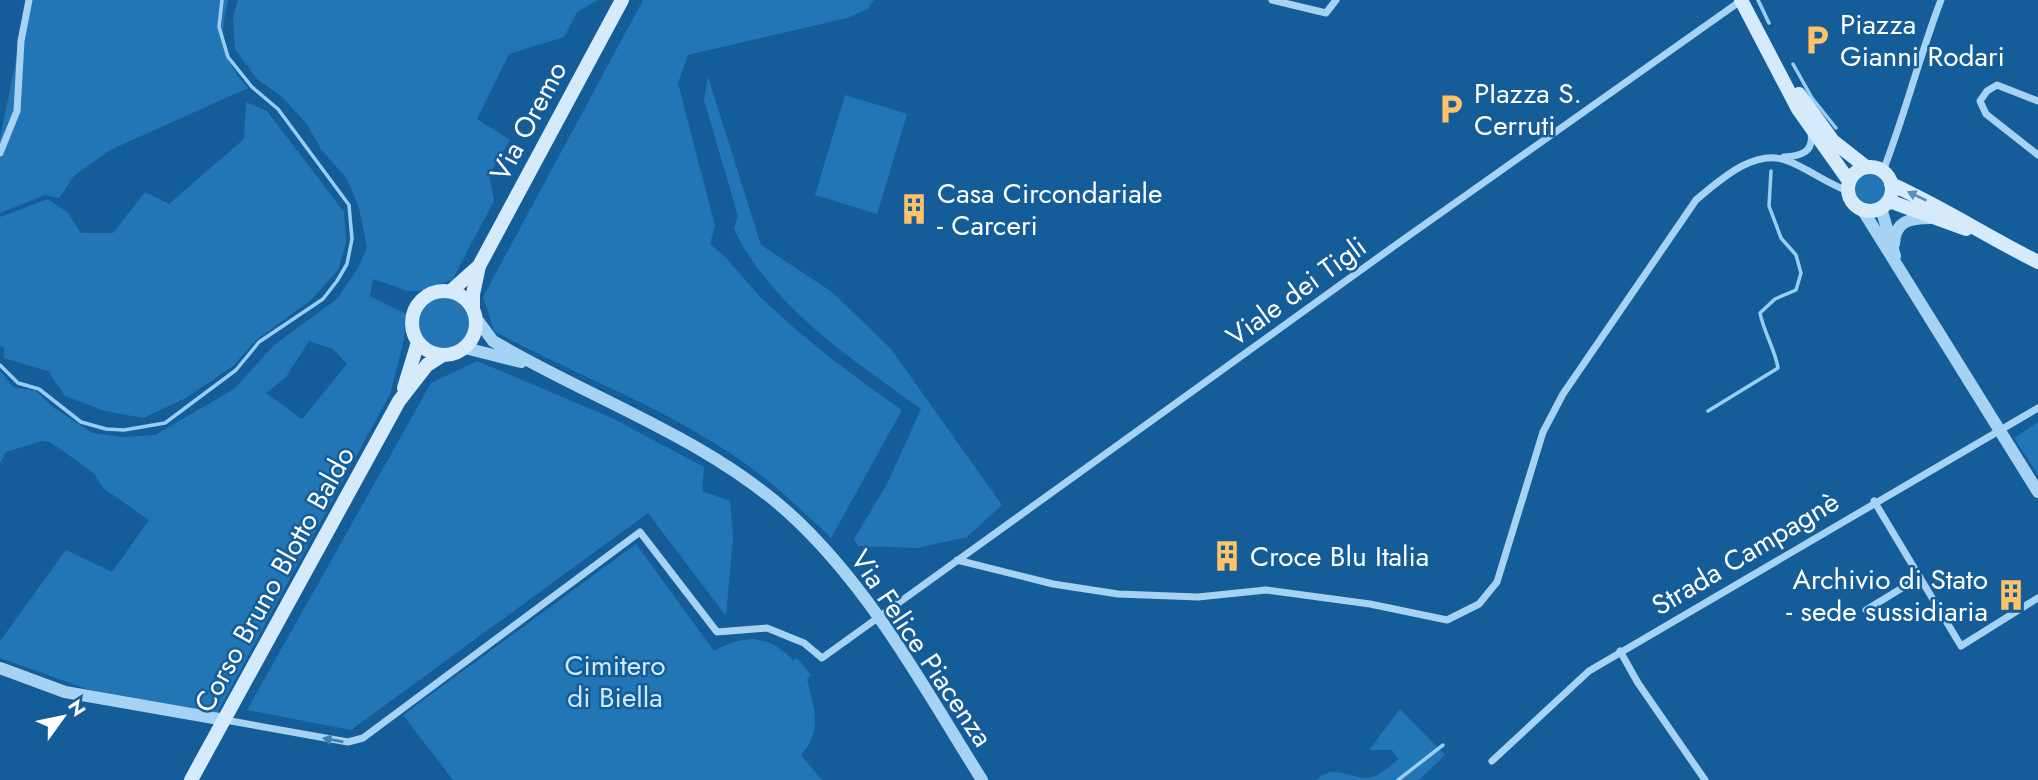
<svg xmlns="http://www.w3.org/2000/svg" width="2038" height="780" font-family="Jost,sans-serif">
<rect width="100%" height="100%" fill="#145d98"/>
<path fill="#2376b5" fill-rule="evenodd" d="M 28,0 L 228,0 C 219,38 221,58 248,88 L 110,150 L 74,176 L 59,198 L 45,195 L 0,213 L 0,139 Z
M 238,0 L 598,0 L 577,12 L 564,37 L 509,54 L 477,119 L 510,140 L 489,175 L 494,201 L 452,280 L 420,291 L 408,291 L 373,279 L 370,296 L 406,314 L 404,340 L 390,394 L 217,713 L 90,690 L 0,658 L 0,641 L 66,550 L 112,572 L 149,520 L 103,488 L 94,473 L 50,442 L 41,441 L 6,452 L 0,463 L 0,371 L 13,387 L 36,391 L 54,408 L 92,433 L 122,437 L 155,435 L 234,389 L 274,345 L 337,299 L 358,268 L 367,247 L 359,208 L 347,179 L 321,149 L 306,123 L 282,97 L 257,79 L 235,49 L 233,17 ZM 309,341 L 333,349 L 347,364 L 302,419 L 266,393 L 286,377 Z
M 643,0 L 874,0 L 868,9 L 847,18 L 688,55 L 678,83 L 715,226 L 710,244 C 734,262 748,287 770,306 C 811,345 856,378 902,410 L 831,538 C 800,508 769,479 733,455 C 659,405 573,374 494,331 L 483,297 Z
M 708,77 L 761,245 L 832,292 L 891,349 L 1002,505 L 967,537 L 917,548 L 858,546 L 854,539 L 887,484 L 921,409 C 852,359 772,308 734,229 L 738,216 L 704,100 Z
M 845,95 L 907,114 L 877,214 L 815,195 Z
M 246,102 L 267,111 L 344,212 L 346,242 L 338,270 L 310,301 L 256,340 L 233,366 L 186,398 L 143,418 L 105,411 L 65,396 L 48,371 L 4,358 L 4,347 L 0,346 L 0,217 L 48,199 L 67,212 L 81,233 L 113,233 L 145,192 L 169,204 L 244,139 Z
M1854 189a16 16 0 1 1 32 0a16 16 0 1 1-32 0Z
M419 323a26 26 0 1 1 52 0a26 26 0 1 1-52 0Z
M 477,361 L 612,418 L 704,467 L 702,491 L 730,501 L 733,537 L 726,616 L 648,513 L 351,730 L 247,710 L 431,383 Z
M 2038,422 L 2038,475 L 2014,438 Z
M 636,544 L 714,651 C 744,635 767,633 793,660 L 797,658 L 811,675 L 807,679 C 813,705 824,731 801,755 L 822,780 L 453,780 L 403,715 Z
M 1400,709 L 1445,755 L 1419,780 L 1317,780 C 1332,764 1347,777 1365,778 C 1378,778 1389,767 1398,759 L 1392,750 L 1369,750 Z"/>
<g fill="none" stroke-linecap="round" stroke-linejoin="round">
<path stroke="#98cef6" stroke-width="3.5" d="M 1758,0 L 1769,23
M 1793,64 L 1812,98 L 1836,128
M 0,365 L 18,383 L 39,389 L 81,422 L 106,429 L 124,430 L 165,423 L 236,370 L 259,342 L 323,299 L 337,281 L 347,264 L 352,239 L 349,205 L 278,109 L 252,87 L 228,57 L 219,27 L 222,0
M 1708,411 L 1778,368 C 1775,349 1764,333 1760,313 L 1775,299 L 1796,290 L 1801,273 L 1796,255 L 1781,238 L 1769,206 L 1771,171
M 1398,780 L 1443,745"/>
<path stroke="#a6d2f3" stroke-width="7" d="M 1272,0 L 1326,13 L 1336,0
M 2038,101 L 1997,85 L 1987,91 L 1980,101 L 1986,114 L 2038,155
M 0,153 L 17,111 L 21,41 L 29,0
M 1784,157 C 1801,156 1814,152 1811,133
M 1883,171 C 1905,115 1919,57 1941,0
M 1874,501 L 1961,646 L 2038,598
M 957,560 L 1053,584 L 1118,594 L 1198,597 L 1266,590 L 1370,604 L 1447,620 L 1479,604 L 1497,582 L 1543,432 L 1563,394 L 1696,200 C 1719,181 1755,147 1788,161 C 1809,169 1826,183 1848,191
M 1866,610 L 1920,577
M 1620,651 L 1638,683 L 1705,780
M 225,720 L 348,742 L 363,738 L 640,532 L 717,632 L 767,628 L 804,643 L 822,658 L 1397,244 L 1742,0
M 1492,761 L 1589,671 L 2038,408"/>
<path stroke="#a6d2f3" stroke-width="12" d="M 1881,208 L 1895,256
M 1862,209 L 2038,492
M 1894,244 C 1895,221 1910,218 1930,218
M 476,318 L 493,341 C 591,399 705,437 790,514 C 871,588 924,688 982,780
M 465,348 L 521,362
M 0,668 L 65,692 L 225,720"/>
<path stroke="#d5ebfc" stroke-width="14" d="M 1741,0 L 1798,109 L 1849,181
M 1799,94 L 1833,141 L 1866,167
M1848 189a22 22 0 1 1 44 0a22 22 0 1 1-44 0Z
M 1891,184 C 1942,207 1988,237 2038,262
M 1889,201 L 1966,229
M412 323a32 32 0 1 1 64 0a32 32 0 1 1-64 0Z
M 451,291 L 479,266
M 473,308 L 473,294 L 479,266 L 622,0
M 404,388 L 418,342
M 191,780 L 399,401 L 427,365 L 441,356"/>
</g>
<defs><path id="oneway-solid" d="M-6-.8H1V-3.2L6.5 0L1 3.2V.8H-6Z" transform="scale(1.75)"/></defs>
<use fill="#588fbb" href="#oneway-solid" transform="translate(1917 196) rotate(-155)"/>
<use fill="#4080b3" href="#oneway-solid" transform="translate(333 740) rotate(-170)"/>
<defs>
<symbol id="parking-bare" viewBox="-9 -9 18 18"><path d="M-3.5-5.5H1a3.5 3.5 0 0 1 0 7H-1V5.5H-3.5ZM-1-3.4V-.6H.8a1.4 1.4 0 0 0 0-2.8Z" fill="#ffc268" stroke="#145d98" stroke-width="2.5" paint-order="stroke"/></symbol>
<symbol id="building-bare" viewBox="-9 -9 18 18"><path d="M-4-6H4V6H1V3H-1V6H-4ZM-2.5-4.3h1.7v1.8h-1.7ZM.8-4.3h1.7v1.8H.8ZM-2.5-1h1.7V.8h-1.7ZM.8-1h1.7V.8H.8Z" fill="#ffc268" stroke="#145d98" stroke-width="2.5" paint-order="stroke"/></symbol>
</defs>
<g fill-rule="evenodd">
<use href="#parking-bare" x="1795" y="18" width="44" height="44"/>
<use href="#parking-bare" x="1429" y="87" width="44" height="44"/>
<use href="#building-bare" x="892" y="187" width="44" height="44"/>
<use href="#building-bare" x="1205" y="534" width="44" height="44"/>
<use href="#building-bare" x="1989" y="573" width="44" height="44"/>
</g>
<g text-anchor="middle" stroke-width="5" stroke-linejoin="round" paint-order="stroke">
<g font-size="28" fill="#fff" stroke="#145d98" text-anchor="start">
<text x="1840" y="34">Piazza<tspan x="1840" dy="32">Gianni Rodari</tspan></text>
<text x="1474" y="103">PIazza S.<tspan x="1474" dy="32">Cerruti</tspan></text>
<text x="937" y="203">Casa Circondariale<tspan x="937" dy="32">- Carceri</tspan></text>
<text x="1250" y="566">Croce Blu Italia</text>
<text x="1988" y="589" text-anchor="end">Archivio di Stato<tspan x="1988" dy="32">- sede sussidiaria</tspan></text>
</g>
<g font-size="28" fill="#fff" stroke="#145d98">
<text transform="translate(528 121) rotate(-62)" y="10">Via Oremo</text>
<text transform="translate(1296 291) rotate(-36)" y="10">Viale dei Tigli</text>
<text transform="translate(1745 553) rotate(-31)" y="10">Strada Campagnè</text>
<text transform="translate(274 579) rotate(-61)" y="10">Corso Bruno Blotto Baldo</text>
<text transform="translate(922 648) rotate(56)" y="10">Via Felice Piacenza</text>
</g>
<g font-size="28" fill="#cee9fd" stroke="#145d98">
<text x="615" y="675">Cimitero<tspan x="615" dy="32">di Biella</tspan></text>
</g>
</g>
<g transform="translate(63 717) rotate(57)" stroke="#145d98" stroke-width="5" paint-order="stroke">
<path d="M0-5L12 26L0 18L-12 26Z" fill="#ffffff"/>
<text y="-10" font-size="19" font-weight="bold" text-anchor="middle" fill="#ffffff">N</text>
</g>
</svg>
